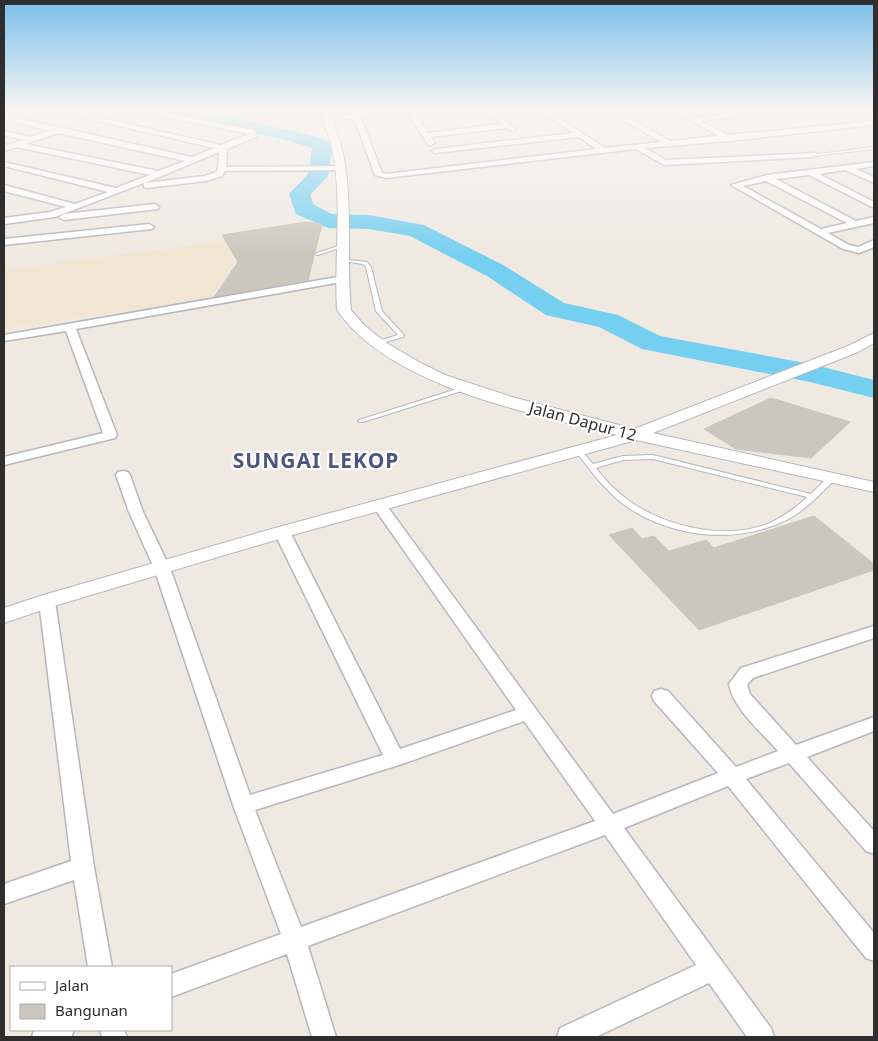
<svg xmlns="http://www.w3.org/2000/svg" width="878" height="1041" font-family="'Noto Sans',sans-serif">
<rect width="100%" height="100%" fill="#efe9e1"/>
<path fill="#f0e6d1" d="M 224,241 L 235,262 L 209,299 L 4,329 L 4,270 Z"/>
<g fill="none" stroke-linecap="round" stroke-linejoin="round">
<path fill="#75cff0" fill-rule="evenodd" d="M 165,111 L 200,111 L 289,130 L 327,140 L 332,150 L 328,176 L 310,195 L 314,205 L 332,214 L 369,215 L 424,225 L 505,266 L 564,303 L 618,315 L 660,336 L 811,364 L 874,380 L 874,398 L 810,382 L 642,349 L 599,327 L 546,315 L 487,276 L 410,236 L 369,229 L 328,228 L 296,214 L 289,194 L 308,174 L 312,148 L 286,140 L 173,116 L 167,115 Z"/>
</g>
<path fill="#cbc7bf" stroke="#cbc5ba" d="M 306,222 L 322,224 L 315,252 L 312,253 L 314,256 L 308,280 L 214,297 L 238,262 L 222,235 Z
M 771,398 L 850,422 L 811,458 L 736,449 L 704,429 Z
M 814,516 L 874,564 L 874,570 L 699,630 L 609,535 L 632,528 L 642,539 L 654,536 L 669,551 L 706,540 L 714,548 Z"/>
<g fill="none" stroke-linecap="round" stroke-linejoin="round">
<defs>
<path id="service" d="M 874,147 L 874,149 L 813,156 L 811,155 Z
M 341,245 L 345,246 L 318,255 L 314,254 Z
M 341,259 L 367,262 L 371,267 L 382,311 L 402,333 L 404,336 L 403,337 L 379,344 L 375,344 L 375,342 L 398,335 L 376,311 L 366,267 L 363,264 L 343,261 L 341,260 Z
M 466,386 L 468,387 L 468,389 L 363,422 L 359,422 L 358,421 L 359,420 Z
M 578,448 L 580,449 L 593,464 L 623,456 L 653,455 L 811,494 L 829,476 L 835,476 L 836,478 C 824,491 805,510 790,518 C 738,546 670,538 623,504 C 604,489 589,469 575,450 ZM 653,459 L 807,497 C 796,508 784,516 770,523 C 726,541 665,527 628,500 C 616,491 605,480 596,468 L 623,460 Z"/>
<path id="minor" d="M 55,111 L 69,111 L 221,145 L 249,134 L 136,111 L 152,111 L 254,130 L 257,135 L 256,137 L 227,149 L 226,167 L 340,166 L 344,168 L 340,170 L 225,171 L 222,176 L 206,181 L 147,188 L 144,187 L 144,183 L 55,217 L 4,224 L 4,218 L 50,212 L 66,207 L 4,191 L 4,185 L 75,204 L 108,192 L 4,166 L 4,162 L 116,188 L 150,175 L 17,147 L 4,151 L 4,146 L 23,140 L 4,135 L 4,131 L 31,137 L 49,131 L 4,119 L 4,115 L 192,157 L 214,148 ZM 58,133 L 72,136 L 185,161 L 158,171 L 25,144 ZM 219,152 L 218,169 L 216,172 L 205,176 L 145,183 Z
M 352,111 L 359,111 L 359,113 L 400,111 L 361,117 L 382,173 L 386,174 L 596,149 L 579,137 L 435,153 L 431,151 L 435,149 L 573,133 L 540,111 L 548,111 L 605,148 L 661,142 L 608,111 L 617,111 L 670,141 L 718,136 L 674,111 L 683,111 L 695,118 L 752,111 L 778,111 L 701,121 L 728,135 L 874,121 L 874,125 L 729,141 L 645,148 L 666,160 L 816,153 L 817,155 L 813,157 L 664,165 L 636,149 L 386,178 L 375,175 L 354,118 L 328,121 L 324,119 L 328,117 L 353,114 Z
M 407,111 L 414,111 L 428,133 L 501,124 L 486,111 L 494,111 L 516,129 L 512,131 L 506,128 L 431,137 L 435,143 L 431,145 L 428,145 Z
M 874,162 L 874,166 L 856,169 L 874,177 L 874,183 L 845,170 L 819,174 L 874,202 L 874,208 L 809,175 L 776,179 L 856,221 L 874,217 L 874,223 L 828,233 L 849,245 L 858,247 L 874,240 L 874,247 L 859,253 L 843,249 L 731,185 L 767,175 ZM 766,181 L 847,223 L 821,229 L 743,186 Z
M 155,204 L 159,207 L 158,209 L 64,220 L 59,217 L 64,214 Z
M 149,224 L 154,227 L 152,229 L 4,245 L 4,239 Z
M 343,276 L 347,277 L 348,279 L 347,281 L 76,329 L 117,435 L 115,438 L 4,465 L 4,457 L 103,433 L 66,331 L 4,341 L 4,335 Z
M 123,471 L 128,472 L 130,475 L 143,512 L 170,568 L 250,795 L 383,755 L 274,532 L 277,529 L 287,529 L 290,532 L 400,749 L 516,710 L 372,505 L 374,502 L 384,502 L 613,814 L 718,773 L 654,701 L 652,696 L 654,691 L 661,689 L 668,691 L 736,767 L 778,751 C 763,734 732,707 729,684 L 741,668 L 874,626 L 874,638 L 753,678 L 747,685 L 750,694 L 796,745 L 874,717 L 874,731 L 807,757 L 874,831 L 874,854 L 866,851 L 789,763 L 746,779 L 874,933 L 874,961 L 866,958 L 728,786 L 624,828 L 771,1028 L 774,1037 L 747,1037 L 709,983 L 596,1037 L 557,1037 L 560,1028 L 696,965 L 605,835 L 308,946 L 336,1037 L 312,1037 L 287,954 L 171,997 L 171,974 L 281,934 L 233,805 L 154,568 L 129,512 L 116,475 L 118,472 ZM 524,721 L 595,821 L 301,927 L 255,810 L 402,764 Z
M 47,595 L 53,597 L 55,601 L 94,867 L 112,967 L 88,967 L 74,880 L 4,904 L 4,884 L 71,861 L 39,601 L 41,597 Z
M 34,1030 L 74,1030 L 71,1037 L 32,1037 Z
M 100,1030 L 124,1030 L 127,1037 L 102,1037 Z"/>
<path id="tertiary" d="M 320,111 L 329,111 C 335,127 341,142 344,159 C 353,208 346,260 351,310 L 364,325 L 385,342 L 419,362 L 445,375 L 512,397 L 634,429 L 848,346 L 874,333 L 874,343 L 858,352 L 653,433 L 874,482 L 874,492 L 636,440 L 289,536 L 54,606 L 4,623 L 4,608 L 40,596 L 275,528 L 617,435 C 530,413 390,387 337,310 C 334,260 342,209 334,159 C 332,143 326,127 320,111 Z"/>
</defs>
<use href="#service" stroke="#b4b7c1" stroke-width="2"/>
<use href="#minor" stroke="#b4b7c1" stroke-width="3"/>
<use href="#tertiary" stroke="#b4b7c1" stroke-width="2"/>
<use href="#service" fill="#fff" fill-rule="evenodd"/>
<use href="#minor" fill="#fff" fill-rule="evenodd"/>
<use href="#tertiary" fill="#fff" fill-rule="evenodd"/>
</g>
<linearGradient id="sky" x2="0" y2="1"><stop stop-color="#7abfeb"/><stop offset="0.43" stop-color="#f8f5f2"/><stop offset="1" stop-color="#f8f5f2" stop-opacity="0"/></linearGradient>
<rect width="878" height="257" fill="url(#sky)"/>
<g text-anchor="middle" stroke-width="4.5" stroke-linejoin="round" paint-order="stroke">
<g font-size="16" fill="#2e2e2e" stroke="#fff">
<text transform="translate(583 421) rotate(15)" y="6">Jalan Dapur 12</text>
</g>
<g font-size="21" font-weight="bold" letter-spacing="1" fill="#4d5680" stroke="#fff">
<text x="316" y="468">SUNGAI LEKOP</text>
</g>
</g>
<rect width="878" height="1041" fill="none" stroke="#2e2e2e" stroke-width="10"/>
<rect x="10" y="966" width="162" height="65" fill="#ffffff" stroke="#ababab"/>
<rect x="20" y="982" width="25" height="8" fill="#ffffff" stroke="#ababab"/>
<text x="55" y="991" font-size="15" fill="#2e2e2e">Jalan</text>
<rect x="20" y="1004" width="25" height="15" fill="#cbc7bf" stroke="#ababab"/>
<text x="55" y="1016" font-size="15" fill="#2e2e2e">Bangunan</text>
</svg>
